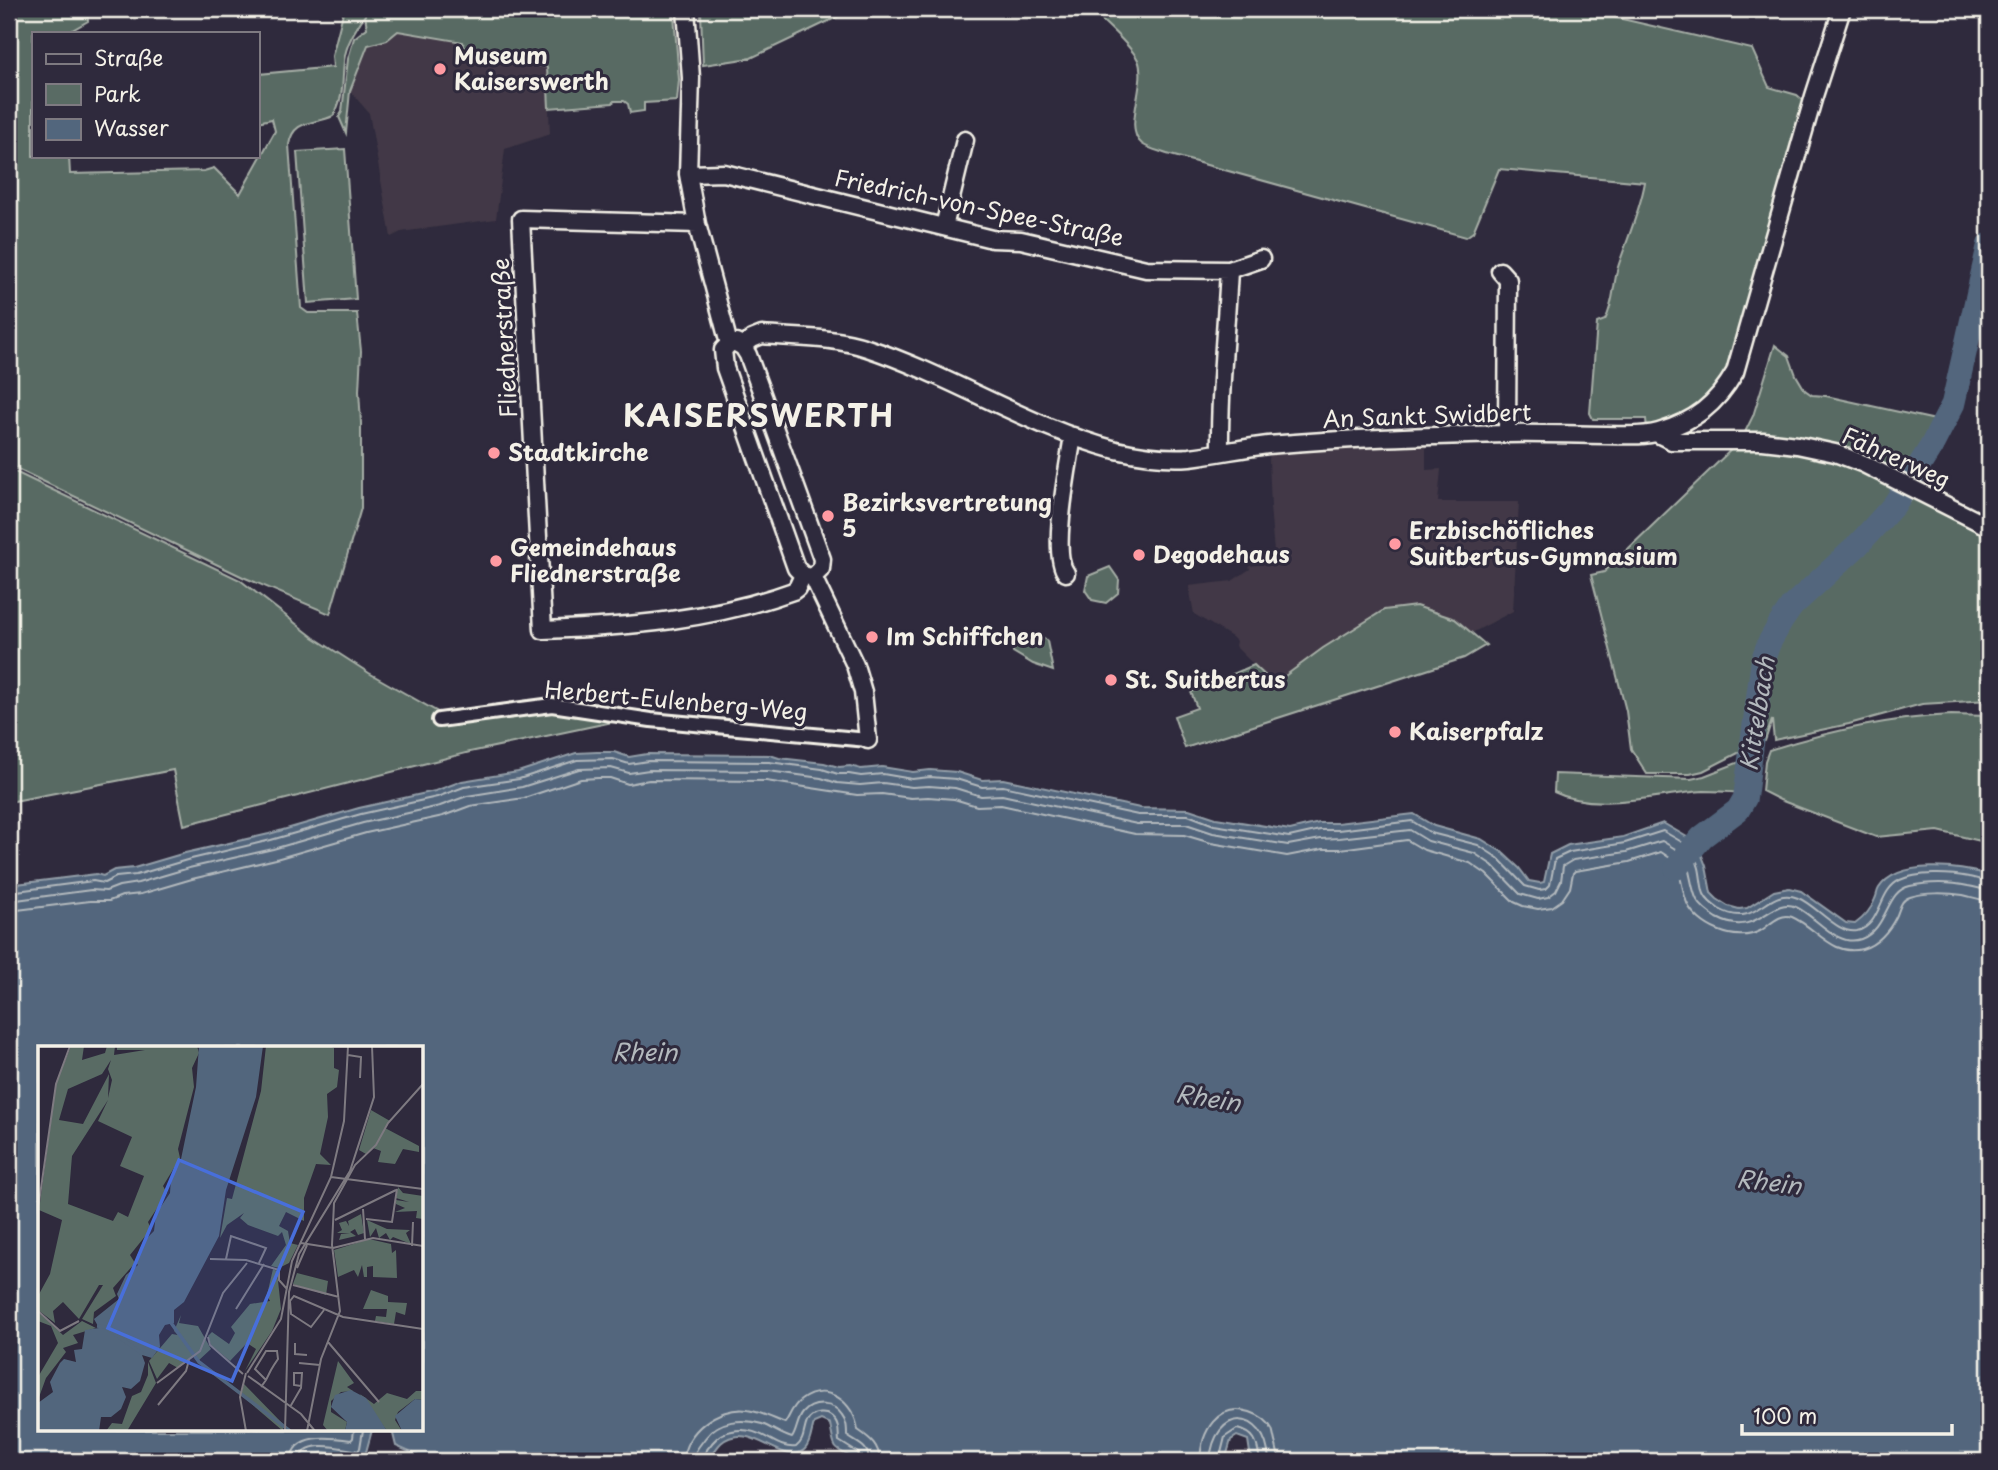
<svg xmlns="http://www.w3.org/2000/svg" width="1998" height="1470" font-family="'Playpen Sans',sans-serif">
<rect width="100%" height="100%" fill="#2f2a3d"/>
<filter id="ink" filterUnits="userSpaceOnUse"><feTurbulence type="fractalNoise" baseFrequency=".0143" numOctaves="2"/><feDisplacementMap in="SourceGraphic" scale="14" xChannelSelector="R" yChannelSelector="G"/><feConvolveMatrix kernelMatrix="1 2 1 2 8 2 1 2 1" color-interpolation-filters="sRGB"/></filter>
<g filter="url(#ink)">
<path fill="#423946" d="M 398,31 L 463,42 L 465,53 L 547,68 L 550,134 L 505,149 L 496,219 L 401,232 L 391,237 L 369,113 L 350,91 L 350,65 L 355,43 Z
M 1424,441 L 1426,445 L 1426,470 L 1441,469 L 1438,502 L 1519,502 L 1513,611 L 1472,633 L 1455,619 L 1369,619 L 1353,631 L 1323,648 L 1273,684 L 1235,646 L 1236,641 L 1232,637 L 1194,614 L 1189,586 L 1232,581 L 1250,569 L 1249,566 L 1275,563 L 1270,507 L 1271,507 L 1269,459 L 1271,450 Z"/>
<path fill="#596b64" stroke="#a6aea6" stroke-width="2" d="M 9,9 L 87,9 L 88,21 L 67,33 L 33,33 L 33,156 L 69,156 L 70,174 L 204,171 L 214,168 L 240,194 L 275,131 L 272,119 L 257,122 L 259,74 L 333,67 L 332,56 L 344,9 L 662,9 L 662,10 L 674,14 L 679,80 L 677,101 L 644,103 L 644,111 L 630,113 L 628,104 L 624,101 L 614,101 L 613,103 L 549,108 L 547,67 L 465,53 L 463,42 L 398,31 L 387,40 L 368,45 L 350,91 L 346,133 L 339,117 L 342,112 L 348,59 L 354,38 L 367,28 L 365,15 C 355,30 346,44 344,61 C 342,81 344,99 333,116 C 315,125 293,118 289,145 L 301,308 L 308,313 L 357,313 L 361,351 L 359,391 L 361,423 L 361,508 L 330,614 L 243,577 L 9,465 Z
M 711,9 L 854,9 L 751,58 L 703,65 L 701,13 Z
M 1090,9 L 1579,9 L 1752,49 L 1769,87 L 1797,95 L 1804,101 L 1728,368 C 1705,406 1687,413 1647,429 L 1646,419 L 1593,419 L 1590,413 L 1597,323 L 1605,320 C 1614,304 1613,284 1618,267 C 1627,239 1640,211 1645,182 L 1499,169 L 1473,232 L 1466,237 L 1167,154 C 1159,151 1149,149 1142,144 C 1122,128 1148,83 1138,60 C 1131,45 1102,21 1090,9 Z
M 345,149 L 356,299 L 308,303 L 297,152 Z
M 1775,345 L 1789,356 L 1796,375 L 1805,390 L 1812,395 L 1826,396 L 1940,421 L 1927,447 L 1906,476 L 1896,471 L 1894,473 L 1743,436 L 1753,416 Z
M 1737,444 L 1833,457 L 1904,487 L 1893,503 L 1792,601 L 1766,639 L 1758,659 L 1748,748 L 1703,771 L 1690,774 L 1647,774 L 1631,749 L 1626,711 L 1591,575 L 1604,572 Z
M 9,469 L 240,580 L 313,637 L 369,673 L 452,720 L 550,709 L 613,715 L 617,721 L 470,752 L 184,825 L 173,770 L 9,802 Z
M 1915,496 L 1989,533 L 1989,700 L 1922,704 L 1849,724 L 1774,740 L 1772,720 L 1765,741 L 1757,743 C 1760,716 1761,688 1767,662 C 1772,642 1784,625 1795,609 Z
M 1110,567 L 1119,580 L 1118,593 L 1106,603 L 1092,600 L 1085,590 L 1088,576 Z
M 1416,606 L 1455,619 L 1486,645 L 1464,658 L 1185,748 L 1174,716 L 1197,708 L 1191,692 L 1254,665 L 1274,684 L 1323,648 L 1384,610 Z
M 1044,638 L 1047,641 L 1053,671 L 1033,664 L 1013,652 L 1014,645 Z
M 1951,715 L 1989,716 L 1989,843 L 1938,831 L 1876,837 L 1780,800 L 1762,791 L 1765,761 L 1769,750 C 1829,731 1889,718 1951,715 Z
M 1747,759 L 1743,793 C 1730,792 1717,791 1704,791 C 1659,794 1596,813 1554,792 L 1555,774 L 1691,779 L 1704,776 Z"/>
<path fill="#52667d" stroke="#939ea8" stroke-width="2" d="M 597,752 L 614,752 L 629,757 L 647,754 L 770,755 L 779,758 L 824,763 L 839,767 L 850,766 L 861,769 L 882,767 L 913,772 L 930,770 L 957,772 L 982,780 L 1003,779 L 1140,808 L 1189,809 L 1216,818 L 1290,830 L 1319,823 L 1337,823 L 1414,814 L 1434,826 L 1481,839 L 1502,852 L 1519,868 L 1529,881 L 1540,883 L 1544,882 L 1550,854 L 1568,845 L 1623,837 L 1663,823 L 1697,843 L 1706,866 L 1711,893 L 1717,899 L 1728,906 L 1739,909 L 1747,908 L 1774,891 L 1789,888 L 1801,891 L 1846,923 L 1855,924 C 1865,917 1871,910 1875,899 C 1877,895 1877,891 1879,888 C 1899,858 1960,867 1989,875 L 1989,1461 L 1254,1461 L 1250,1453 L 1248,1440 L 1237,1436 L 1231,1440 L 1225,1461 L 859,1461 C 832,1447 835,1453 830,1424 L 821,1420 L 814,1423 C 811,1432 811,1443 805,1449 C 785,1470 750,1418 721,1443 C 716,1448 712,1455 708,1461 L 430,1461 L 396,1446 L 393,1434 L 390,1430 L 422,1430 L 422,1048 L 40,1048 L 40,1430 L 372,1430 L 366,1452 L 360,1460 L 324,1452 L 300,1461 L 9,1461 L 9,885 L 96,874 L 103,876 L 114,870 L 134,868 L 185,853 L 269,834 L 359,808 L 435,791 L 462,781 L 518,772 L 576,753 Z"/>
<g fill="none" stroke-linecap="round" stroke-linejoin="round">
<path stroke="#b3b9bd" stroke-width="2" d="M 9,892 L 93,881 L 104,883 L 116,877 L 136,875 L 187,860 L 271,840 L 361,814 L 437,797 L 464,787 L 519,779 L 577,760 L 613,759 L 629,764 L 648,761 L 769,762 L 822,769 L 838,774 L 849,774 L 861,776 L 883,774 L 912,779 L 930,777 L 956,779 L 982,787 L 1003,786 L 1138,815 L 1188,815 L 1214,825 L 1289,837 L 1320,830 L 1338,830 L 1412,821 L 1431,833 L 1478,845 L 1498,858 L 1525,886 L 1539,890 L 1546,889 L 1550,885 L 1555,859 L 1570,852 L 1625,843 L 1663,831 L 1692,848 C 1694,854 1697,861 1699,868 C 1701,876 1701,886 1704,894 C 1707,901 1713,905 1719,909 C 1758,931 1767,885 1798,898 C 1815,904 1838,935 1857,931 C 1882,925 1878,890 1900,880 C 1917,872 1950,873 1969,877 C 1976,878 1982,881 1989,881
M 9,901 L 91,890 L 106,891 L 119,886 L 138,883 L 189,868 L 273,849 L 363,823 L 440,806 L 467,796 L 522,787 L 579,769 L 611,768 L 629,773 L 649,770 L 768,771 L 821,778 L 837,783 L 860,785 L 883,783 L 912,787 L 929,786 L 955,788 L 981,796 L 1002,795 L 1137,824 L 1186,824 L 1213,833 L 1288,845 L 1321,839 L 1339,838 L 1410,830 L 1428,841 L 1474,853 L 1492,865 L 1520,894 L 1538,899 L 1548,897 L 1556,891 L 1561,881 L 1563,866 L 1573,860 L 1626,852 L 1662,841 L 1684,854 C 1690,867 1691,889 1697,900 C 1702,908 1709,913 1717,918 C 1758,940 1771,895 1796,907 C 1816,916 1837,948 1861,939 C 1889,928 1885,891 1910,886 C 1928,882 1951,882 1968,886 C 1976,887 1982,890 1989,890
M 9,911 L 90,901 L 109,901 L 122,896 L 141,894 L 192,879 L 276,859 L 366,833 L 443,816 L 470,806 L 524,798 L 581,779 L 598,778 L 610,778 L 628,784 L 649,780 L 766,781 L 857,795 L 882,794 L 911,798 L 928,797 L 954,799 L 977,806 L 1001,805 L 1135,834 L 1184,835 L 1211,843 L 1287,856 L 1323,849 L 1340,849 L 1407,840 L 1424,850 L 1470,863 L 1486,874 L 1514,902 L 1523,906 L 1538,909 L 1552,907 L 1562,900 L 1570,888 L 1573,873 L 1575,871 L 1629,862 L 1661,852 L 1676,862 C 1681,875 1682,890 1687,903 C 1697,926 1736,944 1760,931 C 1769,926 1780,912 1792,917 C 1816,927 1832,957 1862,949 C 1877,945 1889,931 1896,917 C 1900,909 1900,900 1910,897 C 1924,892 1949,893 1963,895 C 1972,897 1980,900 1989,901
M 291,1461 C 293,1432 330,1437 351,1440 L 353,1438 L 354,1430
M 300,1461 C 303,1437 342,1448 358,1451 L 360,1448 L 363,1430
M 683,1461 C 684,1432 718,1406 747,1410 C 761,1412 772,1418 785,1423 C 790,1416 792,1406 801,1400 C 827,1381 854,1402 858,1430 C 871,1439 879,1445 880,1461
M 693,1461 C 694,1451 700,1445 706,1437 C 719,1420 742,1418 762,1424 C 772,1428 781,1435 792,1438 C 797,1431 797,1420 803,1413 C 813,1401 834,1402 842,1415 C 847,1421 847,1429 847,1436 C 858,1444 869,1446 869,1461
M 702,1461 C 703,1453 708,1448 713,1442 C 718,1436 724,1432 732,1431 C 762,1425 775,1450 796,1447 C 805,1440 803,1431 807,1422 C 812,1412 828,1410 835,1420 C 840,1426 838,1434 839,1441 L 858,1453 L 861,1461
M 1200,1461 C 1201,1432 1217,1402 1250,1412 C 1259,1415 1268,1421 1272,1429 C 1274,1434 1274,1440 1276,1445 C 1277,1451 1279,1455 1279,1461
M 1210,1461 C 1214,1406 1266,1407 1269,1461
M 1219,1461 L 1225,1437 L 1237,1429 C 1257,1433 1257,1444 1260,1461"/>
<path stroke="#52667d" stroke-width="24" d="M 1676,868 L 1702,837 L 1738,810 L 1745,798 L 1763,659 L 1769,643 L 1781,622 L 1792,606 L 1857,546 L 1894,505 L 1931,447 L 1953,404 L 1989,245"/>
<defs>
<path id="pedestrian" d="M 439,720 L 552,705 L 651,720 L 868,740"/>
<path id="minor" d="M 686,9 L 691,78 L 688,174 L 697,224 L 729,344 L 723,350 L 725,368 L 796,568 L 803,575 L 811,577
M 688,174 L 724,173 L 992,239 L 1021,240 L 1146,269 L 1229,270 L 1261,259
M 697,224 L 521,219 L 543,630 C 628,627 713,620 793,591 L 797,588 L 803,575
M 944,227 L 965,140
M 1500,271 L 1508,280 L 1507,434
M 736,343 L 743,347 L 748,355 L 822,559 L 821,569 L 813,577
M 743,347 L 752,339 L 762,335 C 795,338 835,337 867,348 C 952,376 1028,427 1116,450 C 1139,455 1166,459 1190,457 C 1216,454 1242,448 1268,445 C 1347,438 1426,436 1506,434 C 1539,433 1573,435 1606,435 C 1623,435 1643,437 1659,432 C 1695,421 1716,405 1735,372 L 1814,96 L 1842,9
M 1656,433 L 1672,441 L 1763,441 L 1797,445 L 1835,453 L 1864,464 L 1989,527
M 1220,451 C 1219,391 1226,330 1229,270
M 1066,573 C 1050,553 1069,463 1073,436
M 813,577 L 855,665 L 863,692 L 868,740"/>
</defs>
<use href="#pedestrian" stroke="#f4f1e8" stroke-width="18"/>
<use href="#minor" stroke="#f4f1e8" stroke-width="21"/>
<use href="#pedestrian" stroke="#2f2a3d" stroke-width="12"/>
<use href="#minor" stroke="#2f2a3d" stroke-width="16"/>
</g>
</g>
<g fill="#ff9aa2" stroke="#2f2a3d" stroke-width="2.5">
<circle cx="440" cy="69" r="7"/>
<circle cx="494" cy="453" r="7"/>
<circle cx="828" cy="516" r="7"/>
<circle cx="1395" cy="544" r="7"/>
<circle cx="1139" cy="555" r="7"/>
<circle cx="496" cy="561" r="7"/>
<circle cx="872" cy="637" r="7"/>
<circle cx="1111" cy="680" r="7"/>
<circle cx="1395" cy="732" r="7"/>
</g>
<g text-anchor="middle" stroke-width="6" stroke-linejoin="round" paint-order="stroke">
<g font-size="23" font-weight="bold" fill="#f4f1e8" stroke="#2f2a3d" text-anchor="start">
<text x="454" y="64">Museum<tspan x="454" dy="26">Kaiserswerth</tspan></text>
<text x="508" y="461">Stadtkirche</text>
<text x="842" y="511">Bezirksvertretung<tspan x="842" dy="26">5</tspan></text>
<text x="1409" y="539">Erzbischöfliches<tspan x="1409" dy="26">Suitbertus-Gymnasium</tspan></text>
<text x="510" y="556">Gemeindehaus<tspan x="510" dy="26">Fliednerstraße</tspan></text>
<text x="1153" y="563">Degodehaus</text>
<text x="886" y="645">Im Schiffchen</text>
<text x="1125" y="688">St. Suitbertus</text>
<text x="1409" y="740">Kaiserpfalz</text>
</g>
<g font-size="23" fill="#f4f1e8" stroke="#2f2a3d">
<text transform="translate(979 208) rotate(12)" y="8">Friedrich-von-Spee-Straße</text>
<text transform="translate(505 338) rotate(-93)" y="8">Fliednerstraße</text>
<text transform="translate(1427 416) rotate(-2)" y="8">An Sankt Swidbert</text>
<text transform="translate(1896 458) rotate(24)" y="8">Fährerweg</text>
<text transform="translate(676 701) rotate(5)" y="8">Herbert-Eulenberg-Weg</text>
</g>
<g font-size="24" font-style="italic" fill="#b3b9bd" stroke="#2f2a3d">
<text transform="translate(1758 714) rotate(-81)" y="8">Kittelbach</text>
<text x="645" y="1061">Rhein</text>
<text transform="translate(1208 1099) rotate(9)" y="8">Rhein</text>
<text transform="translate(1769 1183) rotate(7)" y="8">Rhein</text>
</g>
<g font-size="30" font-weight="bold" letter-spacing="2" fill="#f4f1e8" stroke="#2f2a3d">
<text x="759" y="427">KAISERSWERTH</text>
</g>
</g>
<g transform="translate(38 1046)">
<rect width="385" height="385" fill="#2f2a3d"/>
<path d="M 33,0 L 46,0 L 44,14 L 67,7 L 69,0 L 77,0 L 76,9 L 107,4 L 79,4 L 79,0 L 159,0 L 161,7 L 154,22 L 156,41 L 140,103 L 142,112 L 125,140 L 129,147 L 110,176 L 113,183 L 92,209 L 97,217 L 75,242 L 78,250 L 56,266 L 55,278 L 44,273 L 65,239 L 61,239 L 41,273 L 25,256 L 15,265 L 17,277 L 0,264 L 0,250 L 12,228 L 24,174 L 1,164 L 18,38 ZM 73,14 L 70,23 L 74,34 L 70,52 L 71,28 L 45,78 L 21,74 L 30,43 L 64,28 ZM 70,54 L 60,75 L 94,91 L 82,120 L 106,130 L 90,171 L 80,166 L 75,175 L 30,158 L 34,110 ZM 228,0 L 291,0 L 296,2 L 296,22 L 301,24 L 299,41 L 289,48 L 290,71 L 282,108 L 293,119 L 278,118 L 266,152 L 266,175 L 248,166 L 241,180 L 250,185 L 252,197 L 260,199 L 251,217 L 241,222 L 233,220 L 248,199 L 244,186 L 240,190 L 210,179 L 202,172 L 206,167 L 189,179 L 182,192 L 189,152 L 194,153 L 223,45 ZM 333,64 L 352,75 L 347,82 L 381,100 L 381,106 L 365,103 L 357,118 L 340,116 L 343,105 L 335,102 L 328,108 L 321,104 ZM 360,141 L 365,147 L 385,150 L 385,173 L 378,172 L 379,165 L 357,166 L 367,162 L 358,158 L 358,154 L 371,156 L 358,152 ZM 323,168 L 326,187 L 320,189 L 317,183 L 312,186 L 318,190 L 301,194 L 303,188 L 312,187 L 299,187 L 304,184 L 301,177 L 308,175 L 311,180 L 310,175 ZM 329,174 L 349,183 L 372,184 L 368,187 L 373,198 L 355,191 L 352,194 L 348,187 L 341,192 L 338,182 L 332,191 ZM 331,193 L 353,198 L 354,207 L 358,204 L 359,232 L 335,231 L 335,220 L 329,221 L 329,231 L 326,231 L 324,219 L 320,231 L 316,224 L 300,231 L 296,204 ZM 235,223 L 239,225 L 243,263 L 234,285 L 207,325 L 218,303 L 209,297 L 192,315 L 173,299 L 170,290 L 174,286 L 191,298 L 197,287 L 193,281 L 212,258 L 232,255 L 229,249 ZM 259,227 L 290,235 L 288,249 L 255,238 ZM 333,244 L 350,250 L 350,256 L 369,257 L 367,269 L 358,266 L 356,278 L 337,275 L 338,270 L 348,271 L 349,263 L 325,263 ZM 0,266 L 25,289 L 44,275 L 58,282 L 35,289 L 40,297 L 25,302 L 28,306 L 8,332 L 0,354 L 0,331 L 20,297 L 13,280 L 0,275 ZM 143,269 L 141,277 L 160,280 L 173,303 L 160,315 L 157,309 L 140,322 L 131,317 L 119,333 L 111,315 L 134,288 L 140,289 L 136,285 ZM 300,315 L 316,337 L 309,341 L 315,345 L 303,346 L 293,355 L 293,366 L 309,376 L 307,385 L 290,385 L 285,379 ZM 110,316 L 118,337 L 92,380 L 89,385 L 68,385 L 74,377 L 84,378 L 94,350 L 103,346 L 110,329 ZM 206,338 L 245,378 L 245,385 L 203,349 ZM 378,345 L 385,345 L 385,354 L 377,353 L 360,366 L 357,374 L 364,385 L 349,385 L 322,348 L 336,358 L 349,347 L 369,353 Z" fill="#596b64" fill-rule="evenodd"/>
<path d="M 161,0 L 225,0 L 218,51 L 188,144 L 181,190 L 146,256 L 136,264 L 136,277 L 127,279 L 121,289 L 122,301 L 114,312 L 104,309 L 107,317 L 102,335 L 93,343 L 84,341 L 88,351 L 83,363 L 73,371 L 63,371 L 61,385 L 0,385 L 0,357 L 15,346 L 12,336 L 22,317 L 26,313 L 38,316 L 36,304 L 44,303 L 47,284 L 61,282 L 56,273 L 81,253 L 79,248 L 88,229 L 100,219 L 97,215 L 105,196 L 116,185 L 118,168 L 132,147 L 133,133 L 143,113 L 158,41 ZM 313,344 L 328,352 L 349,385 L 307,385 L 309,376 L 293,361 L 297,349 ZM 377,353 L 385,354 L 385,385 L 364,385 L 357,370 Z" fill="#52667d"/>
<path fill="none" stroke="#52667d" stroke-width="3.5" d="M 131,274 L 161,316 L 252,385M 59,280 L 67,281 L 105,308"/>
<path fill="none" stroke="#7e7a81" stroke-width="2" d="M 310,9 L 323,11 L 322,32M 293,131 L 385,143M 0,163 L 18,38 L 32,0M 325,163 L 327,193M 328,173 L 354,176 L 359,143M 297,174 L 358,144M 263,197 L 295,202 L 335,192 L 385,200M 374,200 L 375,176M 172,213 L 208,214 L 241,224M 188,213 L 193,190 L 228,202 L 221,217M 259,222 L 269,199M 241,224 L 241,234 L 249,243M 255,239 L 301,251M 198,263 L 226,218M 286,264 L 273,281 L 253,268 L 252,255 L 256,250 L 305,271 L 385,283M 0,265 L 22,285 L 41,275M 170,291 L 172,299 L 205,328M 290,296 L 341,356M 257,302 L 257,297 L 257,308 L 269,309M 261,317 L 282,319M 209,327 L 243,273 L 254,215 L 293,131 L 306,75 L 310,0M 210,330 L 263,368 L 277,385M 119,337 L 162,305 L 185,247 L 209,217M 223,341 L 228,334 L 233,324 L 236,319 L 240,313 L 239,305 L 228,305 L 217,323 L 228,334M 120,359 L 148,325 L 151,314M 252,361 L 263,342 L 264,327 L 256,327 L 256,339 L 263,340M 208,385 L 202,351 L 208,327M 247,385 L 251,246 L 261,208 L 312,125 L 336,51 L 334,0M 269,385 L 283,313 L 302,265 L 294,199 L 296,157 L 317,119 L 338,99 L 350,77 L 385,38"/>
<path fill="#486fdb" fill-opacity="0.15" stroke="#486fdb" stroke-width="3.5" d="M 141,114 L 265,166 L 194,335 L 70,282 Z"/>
<rect width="385" height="385" fill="none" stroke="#f4f1e8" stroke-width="3.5"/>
</g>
<rect width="1998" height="1470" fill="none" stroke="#2f2a3d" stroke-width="35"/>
<rect x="18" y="18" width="1963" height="1435" fill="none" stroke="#f4f1e8" stroke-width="2.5" filter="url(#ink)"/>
<rect x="32" y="32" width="228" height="126" fill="#2f2a3d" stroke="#7e7a81" stroke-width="2"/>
<rect x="46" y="54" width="35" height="10" fill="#2f2a3d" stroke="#7e7a81" stroke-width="2"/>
<text x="94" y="66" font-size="21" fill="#f4f1e8">Straße</text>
<rect x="46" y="84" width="35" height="21" fill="#596b64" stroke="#7e7a81" stroke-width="2"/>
<text x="94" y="102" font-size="21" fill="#f4f1e8">Park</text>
<rect x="46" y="119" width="35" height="21" fill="#52667d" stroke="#7e7a81" stroke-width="2"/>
<text x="94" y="136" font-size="21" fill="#f4f1e8">Wasser</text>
<path d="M1742 1424v10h210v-10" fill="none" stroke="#f4f1e8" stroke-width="3.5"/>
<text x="1753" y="1424" font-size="21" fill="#f4f1e8" stroke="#2f2a3d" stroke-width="5" paint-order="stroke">100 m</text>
</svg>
